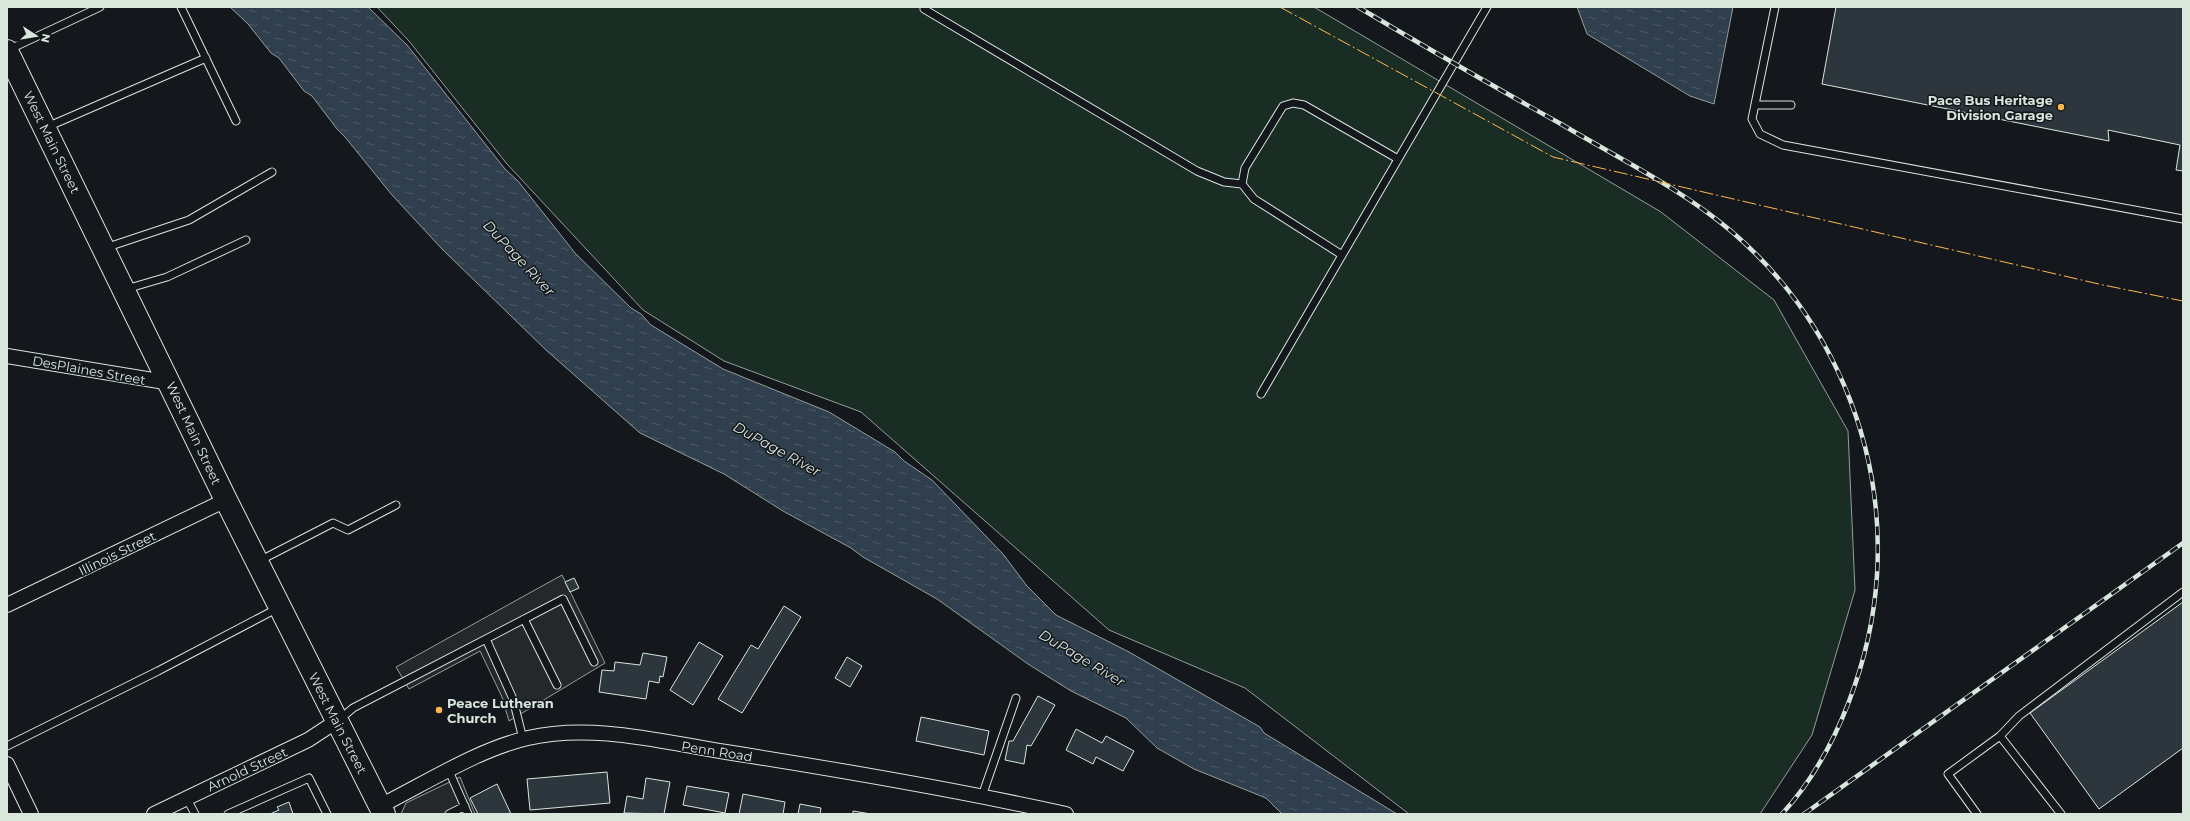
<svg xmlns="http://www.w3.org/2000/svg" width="2190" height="821" font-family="Montserrat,sans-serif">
<defs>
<pattern id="water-ripples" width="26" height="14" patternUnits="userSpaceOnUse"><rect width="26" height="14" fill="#2f3f4d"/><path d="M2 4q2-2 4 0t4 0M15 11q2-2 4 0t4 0" fill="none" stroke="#4c5b66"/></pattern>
</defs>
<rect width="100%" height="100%" fill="#14181c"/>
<path fill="#1a2d24" stroke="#939e99" d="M 377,7 L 1314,7 L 1661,212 L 1774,300 L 1848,431 L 1855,590 L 1812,735 L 1760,814 L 1409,814 L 1245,688 L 1109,630 L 861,412 L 724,361 L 643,310 L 507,164 L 409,41 Z"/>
<path fill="#24282b" stroke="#939e99" d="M 562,575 L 605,663 L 509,721 L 502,697 L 480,651 L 409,689 L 396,667 Z
M 460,777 L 475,814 L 401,814 L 406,803 Z"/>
<path fill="url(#water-ripples)" stroke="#939e99" d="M 230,7 L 368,7 L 407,45 L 505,169 L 518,181 L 575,253 L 631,308 L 641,314 L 651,325 L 723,369 L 829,412 L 895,452 L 904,461 L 932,480 L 1003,554 L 1027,586 L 1056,615 L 1129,652 L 1260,727 L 1264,733 L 1397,814 L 1282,814 L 1266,798 L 1194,769 L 1157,748 L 1126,718 L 1071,691 L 1028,664 L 937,599 L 863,557 L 851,548 L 783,511 L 724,474 L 640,433 L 546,350 L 442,249 L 392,195 L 345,137 L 337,129 L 312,96 L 304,91 L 279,58 L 271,53 L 248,24 Z
M 1577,7 L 1733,7 L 1714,104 L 1690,96 L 1587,34 Z"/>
<path fill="#2c363c" stroke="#d8e6dc" d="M 1836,7 L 2183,7 L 2183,171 L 2176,170 L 2180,145 L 2108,130 L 2109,141 L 1822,84 Z
M 574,578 L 579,588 L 570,592 L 565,582 Z
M 2183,602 L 2183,748 L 2099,809 L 2030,713 Z
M 784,606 L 801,617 L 742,713 L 718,699 L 751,645 L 758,649 Z
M 699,642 L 723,656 L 693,705 L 670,690 Z
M 643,653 L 667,657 L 663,677 L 660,676 L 659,683 L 649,681 L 646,699 L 599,692 L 602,670 L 614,671 L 615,662 L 640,665 Z
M 847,657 L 862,666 L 850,687 L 835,678 Z
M 1038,696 L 1055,705 L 1031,746 L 1027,745 L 1024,764 L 1005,760 L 1009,741 L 1013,741 Z
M 921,717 L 989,731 L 984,755 L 916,741 Z
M 1076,729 L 1102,743 L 1106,736 L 1134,751 L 1123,771 L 1096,757 L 1093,764 L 1066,750 Z
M 607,772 L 610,803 L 530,810 L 527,779 Z
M 646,778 L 670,782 L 664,814 L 624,813 L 627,796 L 643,799 Z
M 497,784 L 511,814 L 478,814 L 470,798 Z
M 687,786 L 729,793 L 725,813 L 683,805 Z
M 743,794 L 785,802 L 783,814 L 739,814 Z
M 289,802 L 293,814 L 270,814 L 279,810 L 277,807 Z
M 800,804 L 821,808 L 820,814 L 798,814 Z
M 853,811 L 871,814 L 853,814 Z"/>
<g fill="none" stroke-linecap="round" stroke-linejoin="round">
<defs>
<path id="lane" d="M 181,7 L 236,121
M 1775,7 L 1752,119 L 1760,134 L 1783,145 L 2183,219
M 924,9 L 1197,171 L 1224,182 L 1242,184
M 8,50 L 100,7
M 1755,105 L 1791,105
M 47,127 L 206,58
M 105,248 L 189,220 L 272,172
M 1342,255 L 1254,199 L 1242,184 L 1245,168 L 1283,106 L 1293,103 L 1304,105 L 1398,159
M 126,289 L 167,277 L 246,240
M 1261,394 L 1487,7
M 259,561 L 333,523 L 348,530 L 396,505
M 524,619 L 557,685
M 486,639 L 513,699 L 523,739
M 339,720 L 353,708 L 563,599 L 594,662
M 2000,736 L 2019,716 L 2183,592
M 7,746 L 158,671 L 278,608
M 449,771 L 468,814
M 982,796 L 1016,698
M 186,797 L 195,814
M 228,814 L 309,778 L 327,814
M 449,814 L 465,806
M 1977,814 L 1948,774 L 2000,736 L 2061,814"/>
<path id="street" d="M 7,356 L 171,383
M 7,605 L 226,500
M 7,764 L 31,814
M 380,806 C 426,783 479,749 528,738 C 593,723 662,742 726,752 C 840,770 953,789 1066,814
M 154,814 L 308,740 L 337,721"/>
<path id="primary" d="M 7,51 L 226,500 L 384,814"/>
</defs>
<use href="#lane" stroke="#d8e6dc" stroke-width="9"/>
<use href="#street" stroke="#d8e6dc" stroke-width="16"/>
<use href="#primary" stroke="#d8e6dc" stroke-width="24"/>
<use href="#lane" stroke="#14181c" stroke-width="7"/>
<use href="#street" stroke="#14181c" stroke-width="14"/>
<use href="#primary" stroke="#14181c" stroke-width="22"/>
<defs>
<path id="rail" d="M 1358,7 C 1425,47 1493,86 1561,124 C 1618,158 1680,188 1731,231 C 1831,316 1885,445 1877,575 C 1872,657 1838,753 1782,814
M 1804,814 L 2183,543"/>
</defs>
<use href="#rail" stroke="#d8e6dc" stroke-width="4.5"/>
<use href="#rail" stroke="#14181c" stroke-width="3" stroke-dasharray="9" stroke-linecap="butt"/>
<path stroke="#ffb74d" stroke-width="1" stroke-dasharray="14 3 2 3" stroke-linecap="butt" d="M 1280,7 L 1553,157 L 2103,285 L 2183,301"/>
</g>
<g fill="#ffb74d" stroke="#14181c" stroke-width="1.5">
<circle cx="2061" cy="107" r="4"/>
<circle cx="439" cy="710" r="4"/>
</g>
<g text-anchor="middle" stroke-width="3" stroke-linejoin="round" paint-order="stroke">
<g font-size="13" font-weight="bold" fill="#d8e6dc" stroke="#14181c" text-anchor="end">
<text x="2053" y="105">Pace Bus Heritage<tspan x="2053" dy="15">Division Garage</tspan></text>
<text x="447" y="708" text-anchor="start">Peace Lutheran<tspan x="447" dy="15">Church</tspan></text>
</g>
<g font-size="13" fill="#d8e6dc" stroke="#14181c">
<text transform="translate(52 142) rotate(64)" y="5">West Main Street</text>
<text transform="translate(89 370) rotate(10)" y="5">DesPlaines Street</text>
<text transform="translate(194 433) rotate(65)" y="5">West Main Street</text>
<text transform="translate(117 553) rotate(-26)" y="5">Illinois Street</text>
<text transform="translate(338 723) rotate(63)" y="5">West Main Street</text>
<text transform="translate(717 751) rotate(9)" y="5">Penn Road</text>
<text transform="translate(247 769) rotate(-25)" y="5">Arnold Street</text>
</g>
<g font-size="14" font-style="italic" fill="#d8e6dc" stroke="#14181c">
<text transform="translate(519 258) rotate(47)" y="5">DuPage River</text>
<text transform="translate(777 449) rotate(29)" y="5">DuPage River</text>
<text transform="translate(1082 658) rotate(31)" y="5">DuPage River</text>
</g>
</g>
<rect width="2190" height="821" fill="none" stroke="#d8e6dc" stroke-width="16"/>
<g transform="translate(36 36) rotate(102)" stroke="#14181c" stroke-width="3" paint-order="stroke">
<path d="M0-3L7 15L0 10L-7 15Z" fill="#d8e6dc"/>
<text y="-6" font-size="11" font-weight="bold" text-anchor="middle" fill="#d8e6dc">N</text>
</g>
</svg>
